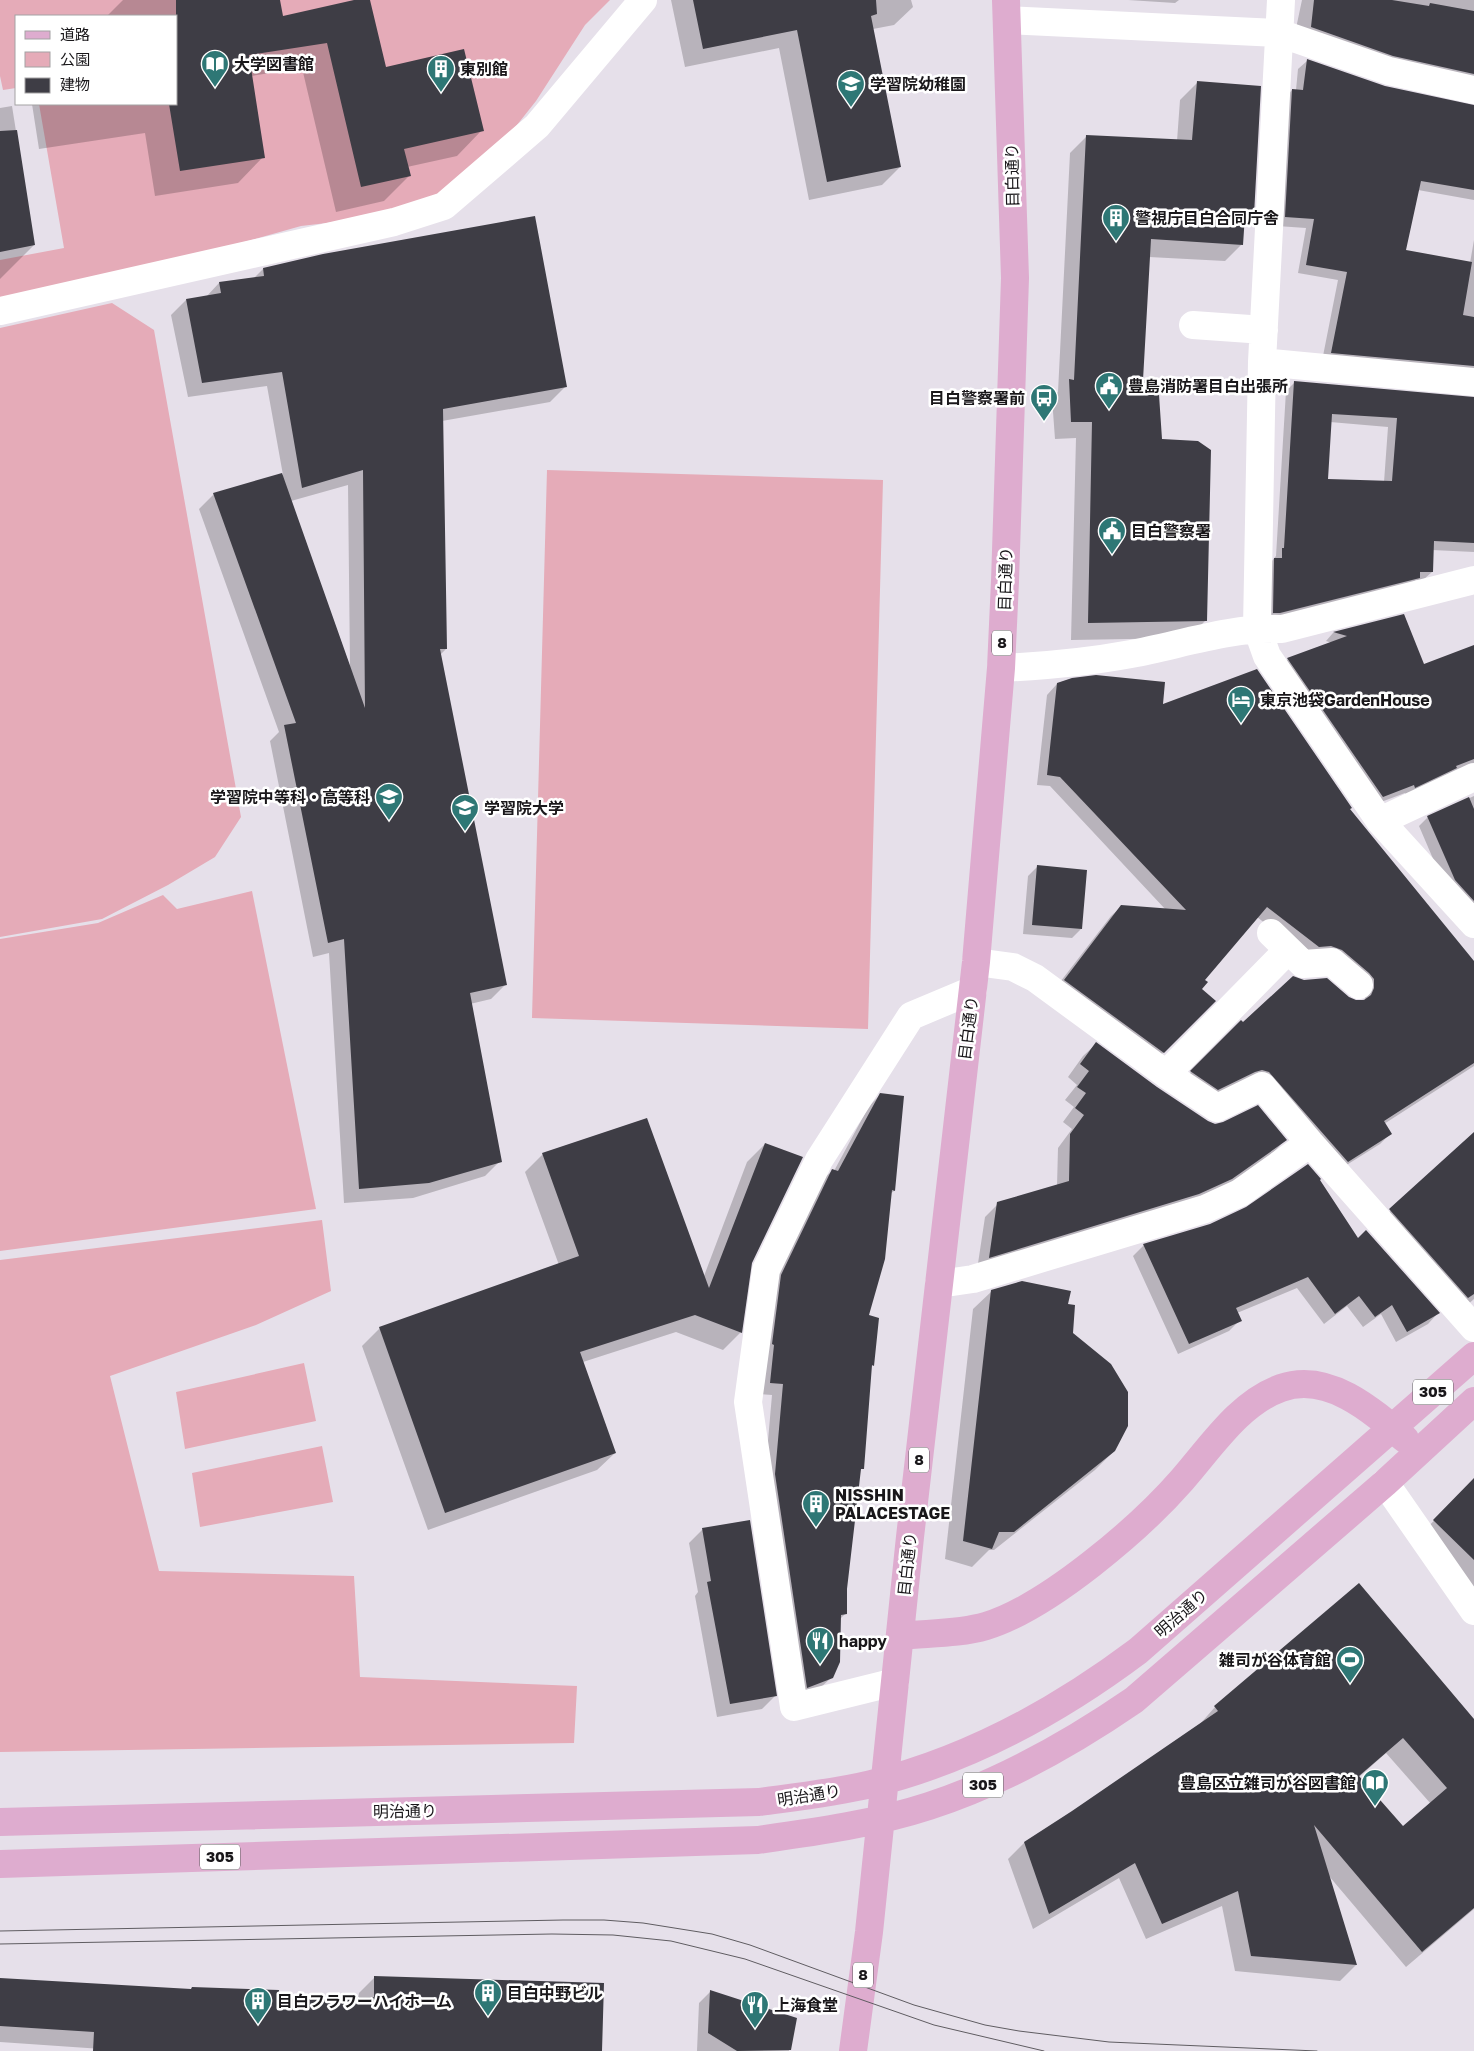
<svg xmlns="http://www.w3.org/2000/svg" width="1474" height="2051" font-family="'Golos Text','Noto Sans JP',sans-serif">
<rect width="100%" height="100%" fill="#e6e0ea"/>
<path fill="#e5abb8" d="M 0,0 L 610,0 L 585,25 L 536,101 L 482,169 L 430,211 L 301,226 L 102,282 L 0,300 L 0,260 L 64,248 L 39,104 L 176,104 L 176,16 L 16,16 L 16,88 L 3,90 L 0,76 Z
M 112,303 L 154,330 L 241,817 L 215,857 L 168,885 L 102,919 L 0,937 L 0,328 Z
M 547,470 L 883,480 L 868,1029 L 532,1018 Z
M 252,891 L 316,1209 L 0,1251 L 0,939 L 98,923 L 163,895 L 177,909 Z
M 322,1220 L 331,1291 L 256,1325 L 110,1376 L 159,1571 L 354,1576 L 360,1677 L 577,1686 L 574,1743 L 0,1752 L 0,1260 Z
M 304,1363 L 316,1421 L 185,1449 L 176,1392 Z
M 322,1446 L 333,1502 L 200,1527 L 192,1473 Z"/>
<path fill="#0003" fill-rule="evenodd" d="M 123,0 L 279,0 L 282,18 L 360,0 L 369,0 L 385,68 L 482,130 L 457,156 L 407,167 L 409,176 L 384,201 L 336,212 L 302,68 L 251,76 L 263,157 L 238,183 L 155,196 L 145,133 L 39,149 L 32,104 L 176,104 L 176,16 L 107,16 Z
M 671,0 L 911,0 L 913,7 L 894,25 L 873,29 L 900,167 L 882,185 L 809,200 L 779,48 L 685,67 Z
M 1128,0 L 1179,0 L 1175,3 Z
M 1302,0 L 1474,0 L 1474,86 L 1295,33 Z
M 1307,61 L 1385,87 L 1474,106 L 1474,200 L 1418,190 L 1404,251 L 1470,263 L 1474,240 L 1474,378 L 1322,361 L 1338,280 L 1298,273 L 1306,228 L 1277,226 L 1284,99 L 1292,90 L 1296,90 L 1298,69 Z
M 1198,82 L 1253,215 L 1243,225 L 1242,244 L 1225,261 L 1149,257 L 1142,381 L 1161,441 L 1205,621 L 1188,638 L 1071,640 L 1076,438 L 1055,439 L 1052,398 L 1058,392 L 1070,153 L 1087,136 L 1177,141 L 1180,100 Z
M 12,106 L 34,245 L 0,279 L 0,108 Z
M 263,269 L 566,386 L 550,402 L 442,421 L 446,649 L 440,655 L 506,984 L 491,999 L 470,1004 L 500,1161 L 485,1176 L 413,1198 L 344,1203 L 329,953 L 313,957 L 270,741 L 279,732 L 199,509 L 214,494 L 283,475 L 267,386 L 188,397 L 171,315 L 186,300 L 206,297 L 219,283 L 254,278 ZM 348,485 L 350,667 L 291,501 Z
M 1295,382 L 1474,399 L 1474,552 L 1432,550 L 1432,572 L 1423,580 L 1416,580 L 1410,586 L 1270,622 L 1266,568 L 1276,556 L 1286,391 ZM 1330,422 L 1388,427 L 1384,482 L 1326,480 Z
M 1404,615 L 1423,666 L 1474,646 L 1474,773 L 1406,795 L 1405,793 L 1373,805 L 1279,667 L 1288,659 L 1332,643 L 1326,641 L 1333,633 Z
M 1057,684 L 1161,706 L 1351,808 L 1349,810 L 1474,963 L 1474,1066 L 1384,1124 L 1390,1134 L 1380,1144 L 1337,1171 L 1259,1082 L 1207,1100 L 1181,1082 L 1241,1022 L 1243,1024 L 1348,998 L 1356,1002 L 1365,999 L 1364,991 L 1308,957 L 1257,917 L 1204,980 L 1200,990 L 1214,1001 L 1153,1063 L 1054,990 L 1111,916 L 1122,906 L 1166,910 L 1050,786 L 1037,785 L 1047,695 Z
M 1474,796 L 1474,919 L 1446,889 L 1419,826 L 1428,817 Z
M 1037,867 L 1081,929 L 1072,938 L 1023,934 L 1028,876 Z
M 1096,1044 L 1156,1088 L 1208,1122 L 1285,1140 L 1273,1153 L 1218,1192 L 977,1270 L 985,1217 L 998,1204 L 1057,1186 L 1058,1148 L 1072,1129 L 1063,1122 L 1074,1107 L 1065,1100 L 1077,1085 L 1068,1077 L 1083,1056 Z
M 881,1094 L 894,1191 L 890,1194 L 867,1316 L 873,1365 L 871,1367 L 862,1468 L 859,1472 L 846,1589 L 846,1613 L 840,1619 L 832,1677 L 820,1688 L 796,1698 L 764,1486 L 772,1395 L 760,1394 L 770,1287 L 821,1181 L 833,1170 L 834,1171 L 869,1106 Z
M 1474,1134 L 1474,1299 L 1455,1316 L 1372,1228 Z
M 765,1144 L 741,1332 L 723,1350 L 676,1332 L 583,1362 L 615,1453 L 597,1470 L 428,1530 L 362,1346 L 380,1328 L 559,1265 L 525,1172 L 543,1154 L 704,1276 L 747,1162 Z
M 1358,1240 L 1438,1313 L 1428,1324 L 1396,1342 L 1381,1314 L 1363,1327 L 1347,1306 L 1324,1324 L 1297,1288 L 1237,1313 L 1240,1320 L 1229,1331 L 1178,1354 L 1133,1256 L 1144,1245 Z
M 992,1291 L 1067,1305 L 1071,1333 L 1114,1451 L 1095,1470 L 994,1550 L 989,1550 L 972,1567 L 945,1559 L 973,1309 Z
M 1474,1480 L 1474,1595 L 1416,1539 Z
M 749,1521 L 775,1696 L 762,1709 L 717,1717 L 695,1596 L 698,1592 L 689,1543 L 702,1530 Z
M 1359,1585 L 1474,1721 L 1474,1909 L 1406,1967 L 1329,1876 L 1356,1965 L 1340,1981 L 1235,1971 L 1222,1906 L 1146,1939 L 1119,1878 L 1033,1929 L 1008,1859 L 1024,1843 L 1073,1812 L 1200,1724 L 1215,1707 ZM 1386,1753 L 1431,1804 L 1403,1828 L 1359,1777 Z
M 375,1977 L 601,2051 L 131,2051 L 0,2042 L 0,1979 L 278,2001 L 358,1999 L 359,1993 Z
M 710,1992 L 796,2019 L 789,2051 L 697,2051 L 699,2003 Z"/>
<path fill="#3e3d45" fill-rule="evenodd" d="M 176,0 L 280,0 L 283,16 L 354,0 L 370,0 L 386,67 L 464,49 L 484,131 L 404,149 L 411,176 L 361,187 L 327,43 L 249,55 L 265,158 L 180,171 L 169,104 L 176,104 Z
M 693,0 L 876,0 L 877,14 L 871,16 L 901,167 L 827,182 L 797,30 L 703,49 Z
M 1314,0 L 1392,0 L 1429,6 L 1430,3 L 1474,11 L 1474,74 L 1393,56 L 1311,27 Z
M 1307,59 L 1385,86 L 1474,105 L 1474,190 L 1421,181 L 1406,250 L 1472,262 L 1463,315 L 1474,317 L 1474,366 L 1331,353 L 1347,272 L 1306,265 L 1314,219 L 1285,217 L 1292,89 L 1303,90 Z
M 1197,81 L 1261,86 L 1254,215 L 1245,215 L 1243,245 L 1151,239 L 1143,380 L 1158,380 L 1162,439 L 1198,441 L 1211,450 L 1207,621 L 1088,623 L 1092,422 L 1071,422 L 1069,379 L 1074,380 L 1086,135 L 1192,140 Z
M 17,130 L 35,245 L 0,252 L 0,131 Z
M 535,216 L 567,387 L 443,409 L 447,649 L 440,649 L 507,985 L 470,993 L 502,1162 L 429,1183 L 359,1189 L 344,939 L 328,943 L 284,725 L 296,723 L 213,493 L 282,473 L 365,708 L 363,470 L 302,488 L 282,372 L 202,383 L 186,299 L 221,293 L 219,282 L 264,276 L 263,268 L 323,254 Z
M 1294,381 L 1474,397 L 1474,543 L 1434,541 L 1433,572 L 1420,572 L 1420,578 L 1280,613 L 1273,613 L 1274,558 L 1282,558 L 1282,548 L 1284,548 ZM 1332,414 L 1397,418 L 1392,481 L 1328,479 Z
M 1404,614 L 1424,664 L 1474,645 L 1474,759 L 1456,766 L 1457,768 L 1415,788 L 1414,785 L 1383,797 L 1287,658 L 1347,636 L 1333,632 Z
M 1257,669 L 1352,808 L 1350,809 L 1474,961 L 1474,1063 L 1384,1121 L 1392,1134 L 1348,1162 L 1269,1072 L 1262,1070 L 1255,1072 L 1218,1090 L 1190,1071 L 1241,1020 L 1243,1022 L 1293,976 L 1304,980 L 1327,978 L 1349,997 L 1356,1000 L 1364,1000 L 1371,995 L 1374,988 L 1374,979 L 1369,973 L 1342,950 L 1331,946 L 1319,947 L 1267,907 L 1205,980 L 1208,982 L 1202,989 L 1216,1001 L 1164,1053 L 1064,980 L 1121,905 L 1186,910 L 1060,777 L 1047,775 L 1057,683 L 1072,678 L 1096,675 L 1165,682 L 1163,704 Z
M 1469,797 L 1474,809 L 1474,901 L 1455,880 L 1427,816 Z
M 1037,865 L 1087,870 L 1082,929 L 1032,925 Z
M 1096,1042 L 1157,1087 L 1208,1121 L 1215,1124 L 1223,1122 L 1258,1105 L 1287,1140 L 1232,1179 L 1199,1194 L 989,1258 L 997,1202 L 1069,1181 L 1070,1134 L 1084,1115 L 1075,1108 L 1086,1093 L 1077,1087 L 1089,1071 L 1080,1064 Z
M 880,1093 L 904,1096 L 895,1191 L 892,1190 L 885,1259 L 869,1315 L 879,1318 L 874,1366 L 872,1365 L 864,1469 L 861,1469 L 847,1589 L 847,1614 L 841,1615 L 840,1662 L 833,1678 L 807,1688 L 775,1474 L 783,1384 L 770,1383 L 774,1345 L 772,1344 L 781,1275 L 832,1169 L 838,1171 Z
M 647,1118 L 709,1288 L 765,1143 L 803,1157 L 752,1263 L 742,1333 L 695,1315 L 580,1352 L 616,1453 L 445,1513 L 379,1327 L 579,1256 L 542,1153 Z
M 1474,1132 L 1474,1294 L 1468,1298 L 1389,1209 Z
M 1308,1164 L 1321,1179 L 1320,1180 L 1358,1238 L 1366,1230 L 1440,1313 L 1407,1332 L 1392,1305 L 1375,1317 L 1359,1296 L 1335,1314 L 1308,1277 L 1236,1308 L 1242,1321 L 1189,1344 L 1143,1244 L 1210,1224 L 1246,1207 Z
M 1022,1281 L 1071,1291 L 1068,1304 L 1075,1305 L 1073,1333 L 1111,1364 L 1128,1392 L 1128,1426 L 1115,1451 L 1014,1532 L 999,1532 L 992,1549 L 963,1541 L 991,1290 Z
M 1474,1478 L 1474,1560 L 1433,1520 Z
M 750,1520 L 777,1696 L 730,1704 L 707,1582 L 711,1581 L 702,1528 Z
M 1359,1583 L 1474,1719 L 1474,1908 L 1422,1952 L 1314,1825 L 1357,1965 L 1251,1956 L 1238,1891 L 1162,1924 L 1135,1863 L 1049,1914 L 1024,1842 L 1072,1811 L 1218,1711 L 1214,1706 ZM 1403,1738 L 1447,1788 L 1403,1826 L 1359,1776 Z
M 374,1976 L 604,1983 L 602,2051 L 93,2051 L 94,2032 L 0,2026 L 0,1978 L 191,1989 L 192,1987 L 279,1990 L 279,1999 L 374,1997 Z
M 710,1990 L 797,2018 L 791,2050 L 737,2051 L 708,2033 Z"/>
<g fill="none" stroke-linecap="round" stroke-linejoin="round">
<path stroke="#fff" stroke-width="28" d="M 1281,0 L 1262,362 L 1257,628 L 1267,656 L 1380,821 L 1474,924
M 1007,20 L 1279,33 L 1389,71 L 1474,90
M 0,311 L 394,222 L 444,206 L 537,126 L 643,0
M 1193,325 L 1264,330
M 1262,362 L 1474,382
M 1001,668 C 1044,666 1088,662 1131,654 C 1180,645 1231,627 1282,629 L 1474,580
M 1380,821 L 1474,777
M 1271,933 L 1303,964 L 1332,962 L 1359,985
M 976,962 L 1013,967 L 1035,978 L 1166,1074 L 1217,1108 L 1262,1086 L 1310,1143 L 1474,1328
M 1166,1074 L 1288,950
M 939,1284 L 973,1279 L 1205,1209 L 1240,1193 L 1310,1143
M 1385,1483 L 1474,1611
M 895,1682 L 794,1707 L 748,1402 L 766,1270 L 819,1160 L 911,1016 L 973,990"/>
<path stroke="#deaccf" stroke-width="28" d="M 900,1636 C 928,1633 959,1634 986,1626 C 1048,1607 1140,1528 1182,1480 C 1211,1447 1239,1403 1281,1388 C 1328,1371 1373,1411 1405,1439
M 0,1822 L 759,1802 C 796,1797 834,1793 871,1784 C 969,1760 1058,1711 1138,1651 L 1474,1356
M 0,1864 L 758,1840 C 815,1832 874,1824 929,1806 C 1003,1782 1070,1744 1134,1700 L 1385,1483 L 1474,1401
M 853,2051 L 869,1932 L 910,1537 L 976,962 L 1001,668 L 1005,581 L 1015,278 L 1006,0"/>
<path stroke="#5f5c61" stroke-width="1" d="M 0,1931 L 563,1920 L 604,1920 L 643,1923 L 712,1934 L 750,1945 L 914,2005 L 985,2025 L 1019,2031 L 1109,2042 L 1317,2051
M 0,1944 L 552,1934 L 613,1935 L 671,1941 L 745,1959 L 934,2025 L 1044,2051"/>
</g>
<defs>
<symbol id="library-pin" viewBox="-11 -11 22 30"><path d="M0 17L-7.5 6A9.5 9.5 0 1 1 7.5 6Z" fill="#2e7775" stroke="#fff"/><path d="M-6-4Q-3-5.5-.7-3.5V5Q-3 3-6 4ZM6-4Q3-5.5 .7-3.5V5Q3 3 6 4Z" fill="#fff"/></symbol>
<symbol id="building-pin" viewBox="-11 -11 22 30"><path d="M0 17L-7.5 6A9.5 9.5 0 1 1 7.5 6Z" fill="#2e7775" stroke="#fff"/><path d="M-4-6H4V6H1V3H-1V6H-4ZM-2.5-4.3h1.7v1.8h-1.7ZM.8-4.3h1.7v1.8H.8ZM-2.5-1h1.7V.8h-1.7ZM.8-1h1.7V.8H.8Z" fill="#fff"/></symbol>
<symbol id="school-pin" viewBox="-11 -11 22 30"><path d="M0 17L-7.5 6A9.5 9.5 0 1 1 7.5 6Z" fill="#2e7775" stroke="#fff"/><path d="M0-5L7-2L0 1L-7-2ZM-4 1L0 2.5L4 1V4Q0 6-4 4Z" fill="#fff"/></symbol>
<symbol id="civic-pin" viewBox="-11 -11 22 30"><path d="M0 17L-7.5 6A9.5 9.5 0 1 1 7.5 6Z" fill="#2e7775" stroke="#fff"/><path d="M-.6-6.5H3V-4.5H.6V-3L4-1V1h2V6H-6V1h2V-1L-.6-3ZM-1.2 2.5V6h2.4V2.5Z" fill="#fff"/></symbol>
<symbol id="bus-pin" viewBox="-11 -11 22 30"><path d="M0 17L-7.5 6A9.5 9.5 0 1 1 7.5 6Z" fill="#2e7775" stroke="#fff"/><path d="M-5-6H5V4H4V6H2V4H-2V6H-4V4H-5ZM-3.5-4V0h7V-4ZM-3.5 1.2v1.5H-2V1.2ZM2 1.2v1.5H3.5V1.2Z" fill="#fff"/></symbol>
<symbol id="hotel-pin" viewBox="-11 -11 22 30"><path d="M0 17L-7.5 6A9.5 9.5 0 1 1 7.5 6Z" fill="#2e7775" stroke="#fff"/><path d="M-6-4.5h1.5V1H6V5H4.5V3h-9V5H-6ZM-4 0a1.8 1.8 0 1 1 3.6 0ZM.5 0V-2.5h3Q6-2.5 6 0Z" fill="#fff"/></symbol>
<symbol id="university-pin" viewBox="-11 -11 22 30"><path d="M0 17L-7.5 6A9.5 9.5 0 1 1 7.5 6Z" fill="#2e7775" stroke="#fff"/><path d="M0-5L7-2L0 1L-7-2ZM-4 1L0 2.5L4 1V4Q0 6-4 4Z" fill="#fff"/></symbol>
<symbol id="restaurant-pin" viewBox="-11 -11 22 30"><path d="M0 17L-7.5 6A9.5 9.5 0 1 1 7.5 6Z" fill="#2e7775" stroke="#fff"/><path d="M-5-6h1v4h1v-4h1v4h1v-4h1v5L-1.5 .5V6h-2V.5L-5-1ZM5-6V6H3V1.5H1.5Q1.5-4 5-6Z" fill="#fff"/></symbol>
<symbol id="stadium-pin" viewBox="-11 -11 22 30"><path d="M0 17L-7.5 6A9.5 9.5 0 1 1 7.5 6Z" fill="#2e7775" stroke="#fff"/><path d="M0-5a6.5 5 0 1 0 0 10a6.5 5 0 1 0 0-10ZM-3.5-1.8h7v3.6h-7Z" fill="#fff"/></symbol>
</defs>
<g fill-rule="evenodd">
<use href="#library-pin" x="199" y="48" width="32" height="43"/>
<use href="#building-pin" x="425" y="53" width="32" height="43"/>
<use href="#school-pin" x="835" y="68" width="32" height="43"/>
<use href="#building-pin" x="1100" y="202" width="32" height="43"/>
<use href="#civic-pin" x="1093" y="370" width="32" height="43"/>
<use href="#bus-pin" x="1028" y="382" width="32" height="43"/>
<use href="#civic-pin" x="1096" y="515" width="32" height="43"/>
<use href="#hotel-pin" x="1225" y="684" width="32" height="43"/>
<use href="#school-pin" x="373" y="781" width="32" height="43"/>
<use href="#university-pin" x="449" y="792" width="32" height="43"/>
<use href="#building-pin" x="800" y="1488" width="32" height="43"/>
<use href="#restaurant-pin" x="804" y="1625" width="32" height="43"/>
<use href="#stadium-pin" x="1334" y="1644" width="32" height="43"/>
<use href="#library-pin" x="1359" y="1767" width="32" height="43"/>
<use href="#building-pin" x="472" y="1977" width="32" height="43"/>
<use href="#building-pin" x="242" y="1985" width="32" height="43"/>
<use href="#restaurant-pin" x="739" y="1989" width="32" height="43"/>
</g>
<g text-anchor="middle" stroke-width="5" stroke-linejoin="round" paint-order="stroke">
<g fill="#fff" stroke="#5e5d5f" stroke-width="1">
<rect x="992" y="630.5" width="20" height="25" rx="4"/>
<rect x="1413" y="1379.5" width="40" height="25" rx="4"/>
<rect x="909" y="1447.5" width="20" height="25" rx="4"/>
<rect x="963" y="1772.5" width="40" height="25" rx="4"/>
<rect x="200" y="1844.5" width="40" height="25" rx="4"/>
<rect x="853" y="1962.5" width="20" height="25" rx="4"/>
</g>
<g font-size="15" font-weight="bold" fill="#19171a">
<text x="1002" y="648">8</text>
<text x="1433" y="1397">305</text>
<text x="919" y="1465">8</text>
<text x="983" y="1790">305</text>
<text x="220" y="1862">305</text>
<text x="863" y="1980">8</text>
</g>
<g font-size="16" font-weight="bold" fill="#19171a" stroke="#fff" text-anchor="start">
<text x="234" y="70">大学図書館</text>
<text x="460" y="75">東別館</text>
<text x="870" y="90">学習院幼稚園</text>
<text x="1135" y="224">警視庁目白合同庁舎</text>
<text x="1128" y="392">豊島消防署目白出張所</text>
<text x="1025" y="404" text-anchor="end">目白警察署前</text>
<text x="1131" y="537">目白警察署</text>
<text x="1260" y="706">東京池袋GardenHouse</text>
<text x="370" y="803" text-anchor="end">学習院中等科・高等科</text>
<text x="484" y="814">学習院大学</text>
<text x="835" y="1501">NISSHIN<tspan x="835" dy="18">PALACESTAGE</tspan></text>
<text x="839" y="1647">happy</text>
<text x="1331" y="1666" text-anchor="end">雑司が谷体育館</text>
<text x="1356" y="1789" text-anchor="end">豊島区立雑司が谷図書館</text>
<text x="507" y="1999">目白中野ビル</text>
<text x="277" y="2007">目白フラワーハイホーム</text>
<text x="774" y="2011">上海食堂</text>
</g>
<g font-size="16" fill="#19171a" stroke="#fff">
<text transform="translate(1012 175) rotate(-91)" y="6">目白通り</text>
<text transform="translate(1005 579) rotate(-88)" y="6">目白通り</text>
<text transform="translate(968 1028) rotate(-83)" y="6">目白通り</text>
<text transform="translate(907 1564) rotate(-84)" y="6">目白通り</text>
<text transform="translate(1181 1613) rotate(-41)" y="6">明治通り</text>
<text transform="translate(809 1795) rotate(-9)" y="6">明治通り</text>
<text transform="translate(405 1811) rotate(-1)" y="6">明治通り</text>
</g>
</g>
<rect x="15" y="15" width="162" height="90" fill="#ffffff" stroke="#a3a2a3"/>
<rect x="25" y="31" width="25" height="8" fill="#deaccf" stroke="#a3a2a3"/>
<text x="60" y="40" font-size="15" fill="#19171a">道路</text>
<rect x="25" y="52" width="25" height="15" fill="#e5abb8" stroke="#a3a2a3"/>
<text x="60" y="65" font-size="15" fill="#19171a">公園</text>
<rect x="25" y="78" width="25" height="15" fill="#3e3d45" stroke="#a3a2a3"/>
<text x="60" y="90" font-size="15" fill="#19171a">建物</text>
</svg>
